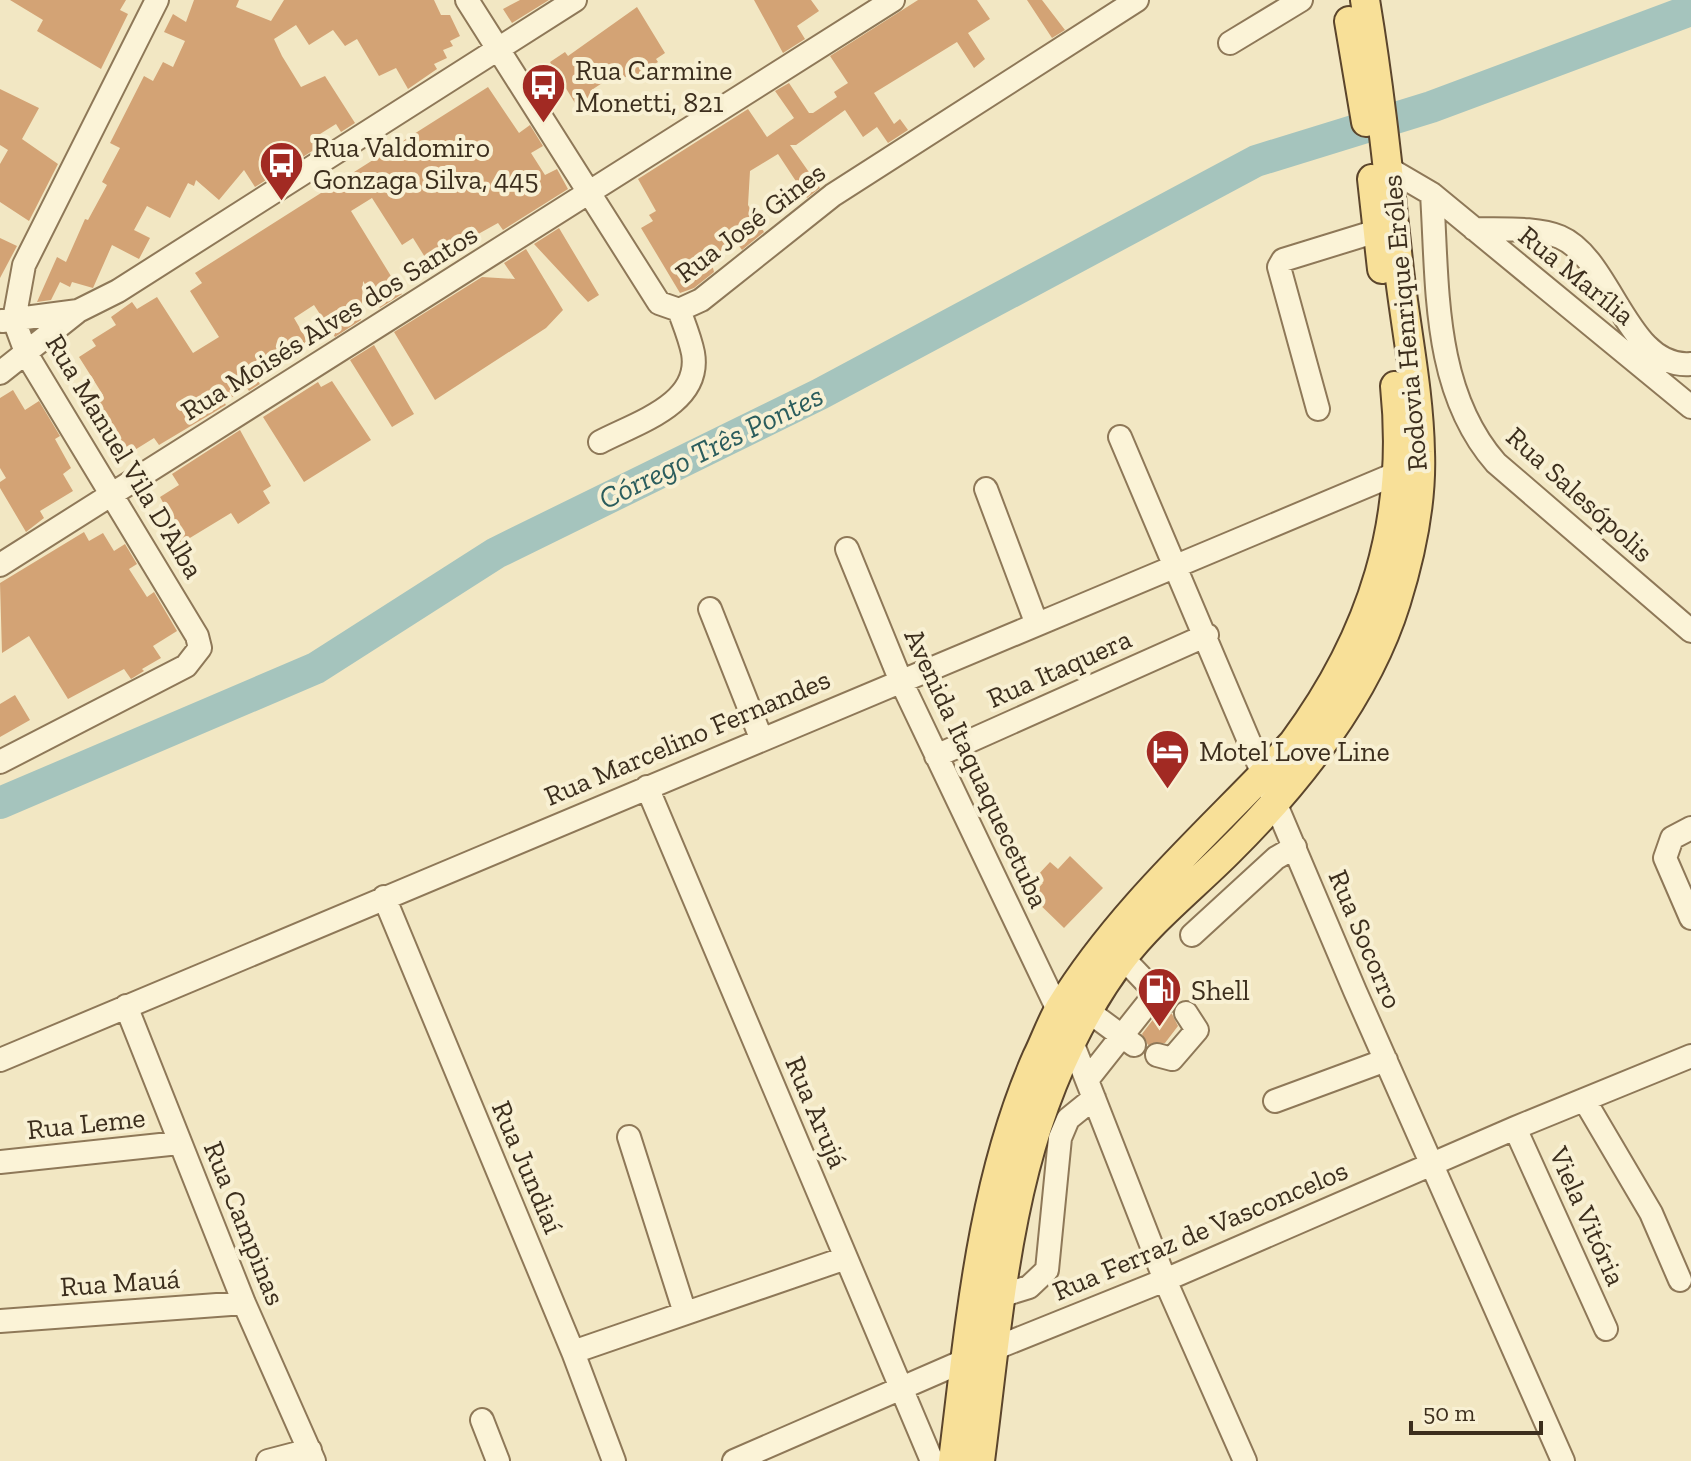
<svg xmlns="http://www.w3.org/2000/svg" width="1691" height="1461" font-family="'Zilla Slab',serif">
<rect width="100%" height="100%" fill="#f2e7c3"/>
<g fill="none" stroke-linecap="round" stroke-linejoin="round">
<path stroke="#a5c4bd" stroke-width="32" d="M 0,803 L 316,668 L 496,553 L 820,394 L 1256,161 L 1431,107 L 1691,10"/>
</g>
<path fill="#d3a375" d="M 10,0 L 126,0 L 120,10 L 128,14 L 101,69 L 37,31 L 43,20 Z
M 194,0 L 239,0 L 236,7 L 271,21 L 284,0 L 434,0 L 441,15 L 450,15 L 460,36 L 450,41 L 453,46 L 443,50 L 447,58 L 434,64 L 437,69 L 408,89 L 396,68 L 379,76 L 357,39 L 345,46 L 333,30 L 309,45 L 296,25 L 274,39 L 282,56 L 301,87 L 325,76 L 355,123 L 341,132 L 336,124 L 312,139 L 317,148 L 255,187 L 244,170 L 219,200 L 196,180 L 194,186 L 188,183 L 170,218 L 147,206 L 134,230 L 150,238 L 139,259 L 112,245 L 93,288 L 72,282 L 70,287 L 60,282 L 51,300 L 37,302 L 57,257 L 66,262 L 85,219 L 88,220 L 107,185 L 102,182 L 120,148 L 110,143 L 144,76 L 153,81 L 163,62 L 173,67 L 185,41 L 164,32 L 173,14 L 186,22 Z
M 520,0 L 549,0 L 512,23 L 503,9 Z
M 754,0 L 811,0 L 819,11 L 797,26 L 805,39 L 783,53 Z
M 918,0 L 977,0 L 990,19 L 968,33 L 985,59 L 974,68 L 957,42 L 874,93 L 894,124 L 900,119 L 908,130 L 888,143 L 877,127 L 863,137 L 845,110 L 796,145 L 790,145 L 820,188 L 807,198 L 778,154 L 750,171 L 748,205 L 764,232 L 742,250 L 737,243 L 711,260 L 714,272 L 694,288 L 680,293 L 641,228 L 653,221 L 649,215 L 656,211 L 638,179 L 748,109 L 767,137 L 794,118 L 775,91 L 789,83 L 809,113 L 813,113 L 837,97 L 834,92 L 848,83 L 830,56 Z
M 1027,0 L 1042,0 L 1065,30 L 1052,38 Z
M 637,7 L 665,53 L 656,59 L 658,62 L 629,80 L 627,76 L 618,82 L 613,76 L 590,91 L 594,97 L 578,108 L 550,62 L 565,52 L 568,56 Z
M 488,87 L 519,133 L 530,125 L 543,146 L 531,153 L 545,175 L 557,169 L 568,189 L 503,230 L 498,223 L 428,262 L 413,238 L 402,245 L 372,198 L 351,211 L 402,294 L 380,308 L 363,281 L 361,320 L 335,337 L 314,305 L 294,318 L 308,342 L 255,377 L 260,384 L 249,391 L 247,388 L 224,402 L 226,405 L 159,445 L 154,438 L 125,456 L 117,442 L 112,445 L 86,406 L 103,395 L 79,357 L 96,346 L 92,340 L 116,325 L 111,317 L 132,302 L 137,309 L 157,297 L 193,353 L 219,337 L 190,291 L 202,283 L 195,273 Z
M 0,89 L 39,108 L 22,139 L 58,164 L 29,221 L 0,202 L 0,164 L 8,150 L 0,145 Z
M 559,228 L 599,295 L 588,302 L 534,244 Z
M 0,238 L 17,246 L 0,278 Z
M 526,249 L 563,310 L 546,328 L 435,400 L 394,332 L 482,277 L 515,279 L 504,263 Z
M 374,345 L 414,414 L 392,427 L 350,360 Z
M 332,381 L 371,440 L 304,482 L 263,417 L 318,382 L 321,387 Z
M 13,390 L 25,410 L 39,401 L 60,436 L 55,439 L 71,468 L 63,474 L 73,491 L 40,511 L 44,518 L 26,532 L 0,488 L 0,482 L 6,478 L 0,468 L 0,398 Z
M 240,430 L 271,486 L 263,491 L 270,503 L 238,524 L 231,513 L 175,547 L 162,526 L 172,519 L 160,497 L 179,485 L 172,474 Z
M 84,532 L 89,541 L 103,533 L 114,551 L 125,544 L 137,564 L 129,569 L 147,597 L 154,592 L 177,631 L 153,646 L 161,658 L 142,669 L 144,671 L 131,679 L 124,669 L 68,699 L 29,636 L 2,653 L 0,583 Z
M 15,695 L 30,720 L 0,737 L 0,704 Z
M 1070,856 L 1103,888 L 1064,928 L 1031,896 L 1043,883 L 1036,877 L 1050,862 L 1058,869 Z
M 1158,1013 L 1172,1014 L 1178,1026 L 1165,1043 L 1148,1045 L 1142,1034 Z"/>
<g fill="none" stroke-linecap="round" stroke-linejoin="round">
<defs>
<path id="minor" d="M 467,0 L 659,303 L 679,310 L 701,300 L 833,195 L 1137,0
M 1230,43 L 1301,0
M 1391,170 L 1432,194 L 1691,407
M 1432,194 C 1438,285 1432,390 1496,463 L 1691,631
M 1474,229 C 1500,230 1536,227 1560,237 C 1612,259 1627,370 1691,364
M 2,321 L 78,311 L 118,291 L 575,0
M 0,373 L 77,312
M 1318,409 L 1279,267 L 1283,260 L 1377,231
M 1120,437 L 1355,991 L 1563,1461
M 600,442 C 636,423 702,404 693,353 C 690,338 684,324 679,310
M 986,489 L 1036,622
M 847,549 L 900,679 L 1058,1010
M 0,565 L 893,0
M 710,609 L 761,738
M 936,756 L 1207,635
M 0,762 L 186,666 L 200,648 L 197,636 L 27,355 L 14,320 L 24,265 L 157,0
M 647,787 L 932,1461
M 1691,828 L 1672,838 L 1665,858 L 1691,918
M 384,897 L 573,1352 L 614,1461
M 1192,935 L 1276,858 L 1295,847
M 1122,957 L 1165,1002
M 126,1006 L 244,1303 L 314,1461
M 1088,1011 L 1134,1045
M 1070,1037 L 1165,1280 L 1245,1461
M 1157,1055 L 1172,1059 L 1197,1030 L 1186,1013
M 0,1060 L 1400,472
M 1087,1080 L 1155,994
M 1275,1101 L 1386,1060
M 1585,1101 L 1651,1213 L 1680,1280
M 1515,1128 L 1606,1329
M 629,1137 L 685,1313
M 0,1162 L 179,1143
M 1000,1296 L 1029,1287 L 1047,1270 L 1060,1138 L 1068,1119 L 1094,1098
M 0,1321 L 244,1303
M 573,1352 L 846,1258
M 482,1420 L 498,1461
M 268,1461 L 310,1450
M 734,1461 L 966,1360 L 1165,1280 L 1515,1128 L 1691,1056"/>
<path id="major" d="M 1349,21 L 1366,122
M 1372,179 L 1382,269
M 953,1461 C 970,1325 981,1184 1037,1057 C 1045,1041 1051,1023 1060,1008 C 1122,907 1213,829 1293,743 C 1373,635 1409,520 1395,386
M 980,1461 C 1003,1283 1010,1110 1121,960 C 1151,920 1193,887 1228,852 C 1297,784 1367,696 1396,602 C 1411,554 1422,503 1420,452 C 1419,392 1406,330 1399,270 C 1389,179 1380,90 1365,0"/>
</defs>
<use href="#minor" stroke="#8e7858" stroke-width="26"/>
<use href="#major" stroke="#5b452c" stroke-width="32"/>
<use href="#minor" stroke="#fbf3d7" stroke-width="22"/>
<use href="#major" stroke="#f8e098" stroke-width="28"/>
</g>
<defs>
<symbol id="bus-pin" viewBox="-11 -11 22 30"><path d="M0 17L-7.5 6A9.5 9.5 0 1 1 7.5 6Z" fill="#a22a23" stroke="#f8f0d3"/><path d="M-5-6H5V4H4V6H2V4H-2V6H-4V4H-5ZM-3.5-4V0h7V-4ZM-3.5 1.2v1.5H-2V1.2ZM2 1.2v1.5H3.5V1.2Z" fill="#fff"/></symbol>
<symbol id="hotel-pin" viewBox="-11 -11 22 30"><path d="M0 17L-7.5 6A9.5 9.5 0 1 1 7.5 6Z" fill="#a22a23" stroke="#f8f0d3"/><path d="M-6-4.5h1.5V1H6V5H4.5V3h-9V5H-6ZM-4 0a1.8 1.8 0 1 1 3.6 0ZM.5 0V-2.5h3Q6-2.5 6 0Z" fill="#fff"/></symbol>
<symbol id="fuel-pin" viewBox="-11 -11 22 30"><path d="M0 17L-7.5 6A9.5 9.5 0 1 1 7.5 6Z" fill="#a22a23" stroke="#f8f0d3"/><path d="M-5.5-6h7V0h2V4h1.3V-2.5L3-4.5l.8-.8L6-3V5H2.5V1h-1V6h-7ZM-4.2-4.7v3.2H.2V-4.7Z" fill="#fff"/></symbol>
</defs>
<g fill-rule="evenodd">
<use href="#bus-pin" x="518" y="60" width="51" height="69"/>
<use href="#bus-pin" x="256" y="138" width="51" height="69"/>
<use href="#hotel-pin" x="1142" y="726" width="51" height="69"/>
<use href="#fuel-pin" x="1134" y="964" width="51" height="69"/>
</g>
<g text-anchor="middle" stroke-width="8" stroke-linejoin="round" paint-order="stroke">
<g font-size="28" fill="#3c2e1d" stroke="#f8f0d3" text-anchor="start">
<text x="575" y="80">Rua Carmine<tspan x="575" dy="32">Monetti, 821</tspan></text>
<text x="313" y="157">Rua Valdomiro<tspan x="313" dy="32">Gonzaga Silva, 445</tspan></text>
<text x="1199" y="761">Motel Love Line</text>
<text x="1191" y="1000">Shell</text>
</g>
<g font-size="28" fill="#3c2e1d" stroke="#f8f0d3">
<text transform="translate(750 222) rotate(-37)" y="10">Rua José Gines</text>
<text transform="translate(1577 275) rotate(39)" y="10">Rua Marília</text>
<text transform="translate(329 322) rotate(-32)" y="10">Rua Moisés Alves dos Santos</text>
<text transform="translate(1404 323) rotate(-95)" y="10">Rodovia Henrique Eróles</text>
<text transform="translate(125 456) rotate(59)" y="10">Rua Manuel Vila D'Alba</text>
<text transform="translate(1580 494) rotate(42)" y="10">Rua Salesópolis</text>
<text transform="translate(1059 668) rotate(-24)" y="10">Rua Itaquera</text>
<text transform="translate(687 737) rotate(-23)" y="10">Rua Marcelino Fernandes</text>
<text transform="translate(977 768) rotate(65)" y="10">Avenida Itaquaquecetuba</text>
<text transform="translate(1366 939) rotate(67)" y="10">Rua Socorro</text>
<text transform="translate(817 1112) rotate(67)" y="10">Rua Arujá</text>
<text transform="translate(86 1123) rotate(-6)" y="10">Rua Leme</text>
<text transform="translate(528 1167) rotate(67)" y="10">Rua Jundiaí</text>
<text transform="translate(1588 1216) rotate(66)" y="10">Viela Vitória</text>
<text transform="translate(245 1223) rotate(68)" y="10">Rua Campinas</text>
<text transform="translate(1200 1230) rotate(-23)" y="10">Rua Ferraz de Vasconcelos</text>
<text transform="translate(120 1282) rotate(-4)" y="10">Rua Mauá</text>
</g>
<g font-size="30" font-style="italic" fill="#2b5d5d" stroke="#f8f0d3">
<text transform="translate(711 447) rotate(-26)" y="10">Córrego Três Pontes</text>
</g>
</g>
<path d="M1411 1421v12h130v-12" fill="none" stroke="#3c2e1d" stroke-width="4"/>
<text x="1423" y="1421" font-size="24" fill="#3c2e1d" stroke="#f8f0d3" stroke-width="6" paint-order="stroke">50 m</text>
</svg>
